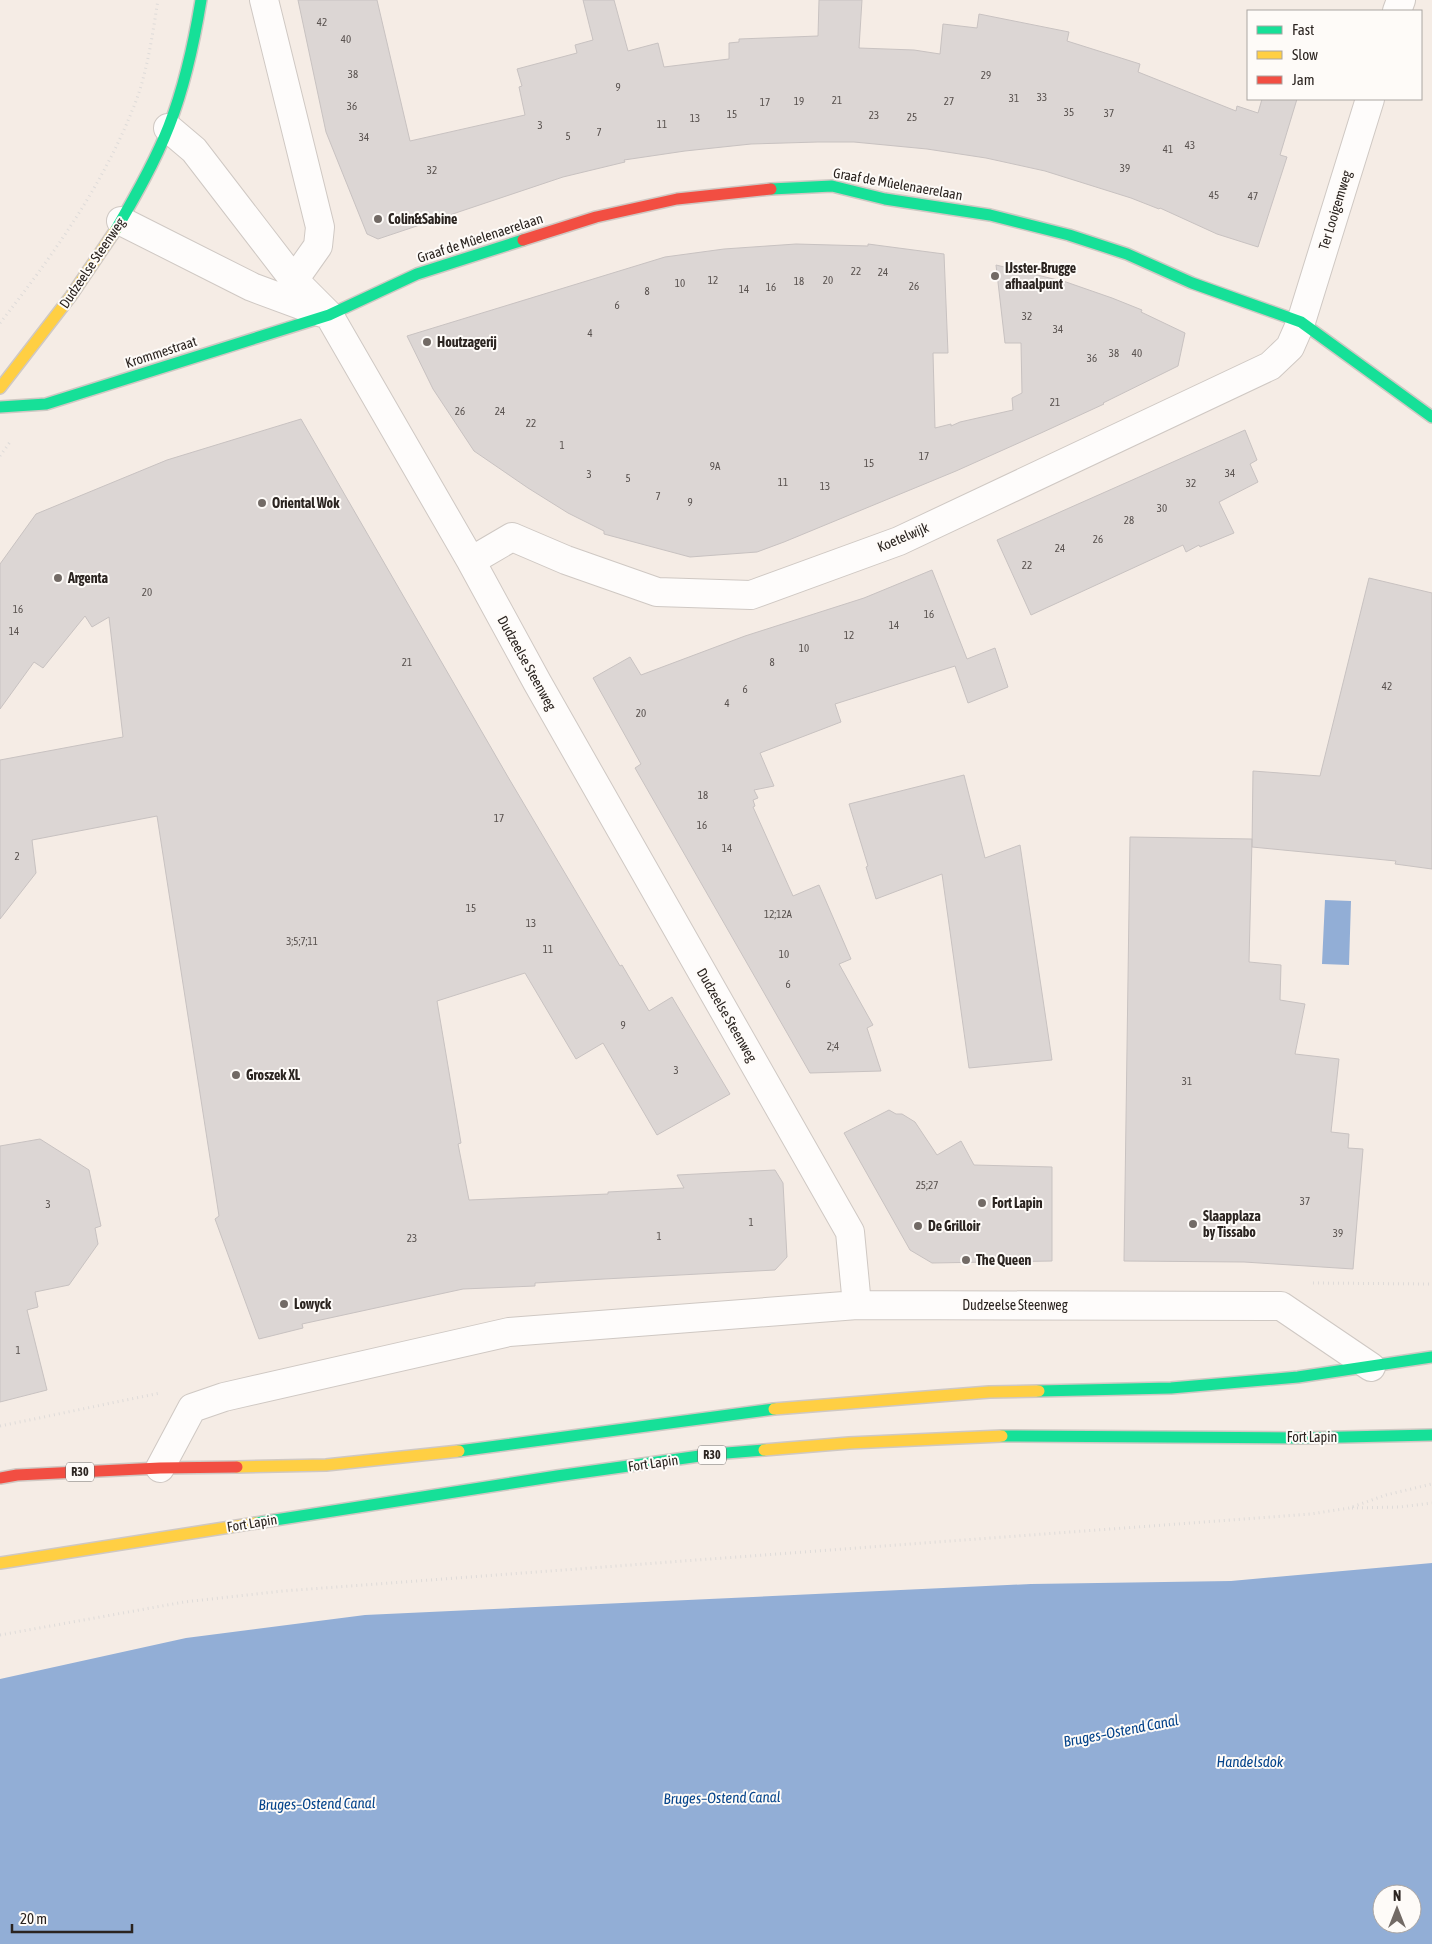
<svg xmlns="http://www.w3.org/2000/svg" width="1432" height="1944" font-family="'Asap Condensed',sans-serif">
<rect width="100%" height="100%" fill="#f5ece5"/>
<path fill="#92aed6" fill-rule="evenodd" d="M 1325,900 L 1351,901 L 1349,965 L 1322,964 Z
M 1432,1563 L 1432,1944 L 0,1944 L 0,1679 L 186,1638 L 365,1615 L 1031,1584 L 1231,1581 ZM 1382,1894 L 1412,1894 L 1412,1924 L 1382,1924 Z"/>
<path fill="#dcd6d4" stroke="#c8c2c1" d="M 298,0 L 377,0 L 410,141 L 525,115 L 519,87 L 522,86 L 517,69 L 577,53 L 575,45 L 593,40 L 583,0 L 614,0 L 628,51 L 658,43 L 664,67 L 729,59 L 729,43 L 739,42 L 739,39 L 818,36 L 819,0 L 862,0 L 859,48 L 914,50 L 940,54 L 943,24 L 977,28 L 979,14 L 1069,32 L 1067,41 L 1140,64 L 1138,72 L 1236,111 L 1237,106 L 1258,113 L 1262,99 L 1297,99 L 1280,155 L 1287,157 L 1258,247 L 1217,234 L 1160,208 L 1159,209 L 1131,198 L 1045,171 L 986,158 L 927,149 L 854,142 L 818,142 L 751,144 L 685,151 L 624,160 L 625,162 L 563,177 L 378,239 L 367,234 L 326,132 Z
M 796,244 L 868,246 L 868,244 L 944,254 L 948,353 L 933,353 L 935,428 L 951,424 L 951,426 L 960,422 L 1013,410 L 1012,398 L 1022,393 L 1021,343 L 1005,343 L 996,265 L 1066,282 L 1112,298 L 1142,310 L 1141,312 L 1185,333 L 1178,366 L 1103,403 L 1104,404 L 1041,433 L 956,471 L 784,542 L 757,552 L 690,557 L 604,534 L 604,531 L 568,513 L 528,488 L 474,451 L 433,389 L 407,336 L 665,257 L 724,249 Z
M 301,419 L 508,777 L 620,966 L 622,965 L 649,1011 L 672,997 L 730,1094 L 657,1135 L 603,1043 L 576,1059 L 525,973 L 437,1001 L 461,1143 L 458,1144 L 469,1200 L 608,1194 L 608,1192 L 684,1188 L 677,1175 L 775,1170 L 783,1183 L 787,1257 L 775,1270 L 604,1279 L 535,1283 L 535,1286 L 463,1289 L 302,1324 L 303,1328 L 259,1339 L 215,1219 L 219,1216 L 157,816 L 32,840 L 36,873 L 0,919 L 0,760 L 123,737 L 109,617 L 92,627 L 85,616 L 43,668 L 34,662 L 0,709 L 0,564 L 36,514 L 167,460 Z
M 1245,430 L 1257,460 L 1250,464 L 1258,482 L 1219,502 L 1234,533 L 1200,547 L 1199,545 L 1186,552 L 1183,545 L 1031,615 L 997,540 Z
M 932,570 L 967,659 L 995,648 L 1008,687 L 968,703 L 955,666 L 835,704 L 841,722 L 760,753 L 774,786 L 754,790 L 758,798 L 753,800 L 755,806 L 753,807 L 793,896 L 819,885 L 851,959 L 839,964 L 873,1025 L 867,1028 L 881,1071 L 810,1073 L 635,768 L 641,764 L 593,678 L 630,657 L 641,675 L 745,636 L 864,598 Z
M 1369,578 L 1432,593 L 1432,869 L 1395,864 L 1396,861 L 1252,847 L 1253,771 L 1320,776 Z
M 964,775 L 985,858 L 1020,845 L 1052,1060 L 969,1068 L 942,874 L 876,899 L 866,867 L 868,866 L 849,804 Z
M 1130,837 L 1252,839 L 1249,962 L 1281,965 L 1280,1000 L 1305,1004 L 1295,1054 L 1339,1059 L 1331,1132 L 1349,1134 L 1348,1148 L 1363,1149 L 1353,1269 L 1244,1262 L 1124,1261 Z
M 889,1110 L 896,1114 L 902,1114 L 915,1122 L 937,1155 L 961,1141 L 974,1165 L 1052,1167 L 1052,1261 L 932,1263 L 910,1250 L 844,1133 Z
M 40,1139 L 89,1170 L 101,1226 L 95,1228 L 98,1244 L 69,1285 L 35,1292 L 38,1307 L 27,1310 L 47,1390 L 0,1402 L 0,1146 Z"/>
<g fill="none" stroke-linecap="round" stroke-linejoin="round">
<defs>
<path id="street" d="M 264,0 L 320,227 L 318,246 L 294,280
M 1397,11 L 1401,0
M 168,128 L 194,150 L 294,280 L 329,315 L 471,561 L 537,682 L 850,1232 L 857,1305
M 121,221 L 252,287 L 322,313
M 471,561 L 512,537 L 566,560 L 657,592 L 751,595 L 899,541 L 1270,366 L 1290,347 L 1301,322 L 1370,99
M 160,1468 L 192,1408 L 224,1397 L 509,1332 L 857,1305 L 1281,1306 L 1371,1367"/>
<path id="fast" d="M 771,189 L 832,186 L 885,199 L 990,215 L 1069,235 L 1127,254 L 1192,283 L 1301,322 L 1432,417
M 115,231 C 135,197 155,162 169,126 C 185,85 194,43 201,0
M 0,407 L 46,404 L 329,315 L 417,274 L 523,240
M 1039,1391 L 1171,1388 L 1298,1377 L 1432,1357
M 1002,1436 L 1301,1438 L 1432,1435
M 459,1451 L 774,1409
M 256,1523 L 557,1476 L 714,1454 L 764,1450"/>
<path id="slow" d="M 0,388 L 71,296 L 115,231
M 774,1409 L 989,1392 L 1039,1391
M 764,1450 L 849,1443 L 1002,1436
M 237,1467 L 326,1465 L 459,1451
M 0,1563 L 256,1523"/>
<path id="jam" d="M 523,240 L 596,217 L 677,199 L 771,189
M 0,1478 L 17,1475 L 160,1468 L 237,1467"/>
</defs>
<use href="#street" stroke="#cfc8c3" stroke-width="30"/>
<use href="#fast" stroke="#cfc8c3" stroke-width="14"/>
<use href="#slow" stroke="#cfc8c3" stroke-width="14"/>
<use href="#jam" stroke="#cfc8c3" stroke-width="14"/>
<path stroke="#dedbd9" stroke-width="3" stroke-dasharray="1 4" stroke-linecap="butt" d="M 0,323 C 51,258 101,188 132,111 C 147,76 152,37 158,0
M 0,456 L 10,442
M 1313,1283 L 1432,1284
M 0,1426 L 160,1393
M 1352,1508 L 1400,1507 L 1432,1503
M 0,1635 L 184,1602 L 283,1591 L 1311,1514 L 1349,1508 L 1386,1495 L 1432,1484"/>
<use href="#street" stroke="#fefcfb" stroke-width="28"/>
<use href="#fast" stroke="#16e098" stroke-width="11"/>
<use href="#slow" stroke="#ffcf43" stroke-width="11"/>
<use href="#jam" stroke="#f24e42" stroke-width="11"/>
</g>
<g fill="#726a65" stroke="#fefbf8" stroke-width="2">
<circle cx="378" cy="219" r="5"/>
<circle cx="995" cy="276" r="5"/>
<circle cx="427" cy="342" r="5"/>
<circle cx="262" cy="503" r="5"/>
<circle cx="58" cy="578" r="5"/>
<circle cx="236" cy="1075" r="5"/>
<circle cx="982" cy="1203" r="5"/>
<circle cx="1193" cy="1224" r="5"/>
<circle cx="918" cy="1226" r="5"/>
<circle cx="966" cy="1260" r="5"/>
<circle cx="284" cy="1304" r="5"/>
</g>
<g text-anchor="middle" stroke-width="4" stroke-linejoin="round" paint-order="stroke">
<g font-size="11" fill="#59524f">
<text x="322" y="26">42</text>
<text x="346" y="43">40</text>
<text x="353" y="78">38</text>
<text x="986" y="79">29</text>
<text x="618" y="91">9</text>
<text x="1042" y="101">33</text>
<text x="1014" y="102">31</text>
<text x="837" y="104">21</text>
<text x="799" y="105">19</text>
<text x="949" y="105">27</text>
<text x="765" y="106">17</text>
<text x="352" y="110">36</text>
<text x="1069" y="116">35</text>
<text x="1109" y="117">37</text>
<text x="732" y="118">15</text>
<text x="874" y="119">23</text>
<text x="912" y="121">25</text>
<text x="695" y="122">13</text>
<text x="662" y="128">11</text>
<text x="540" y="129">3</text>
<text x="599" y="136">7</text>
<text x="568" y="140">5</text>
<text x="364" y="141">34</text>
<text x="1190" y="149">43</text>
<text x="1168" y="153">41</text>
<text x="1125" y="172">39</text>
<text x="432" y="174">32</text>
<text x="1214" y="199">45</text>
<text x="1253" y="200">47</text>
<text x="856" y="275">22</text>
<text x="883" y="276">24</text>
<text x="713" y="284">12</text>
<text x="828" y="284">20</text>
<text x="799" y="285">18</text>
<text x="680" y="287">10</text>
<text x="914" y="290">26</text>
<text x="771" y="291">16</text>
<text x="744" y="293">14</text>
<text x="647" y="295">8</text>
<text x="617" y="309">6</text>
<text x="1027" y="320">32</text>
<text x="1058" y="333">34</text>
<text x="590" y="337">4</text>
<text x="1114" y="357">38</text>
<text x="1137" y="357">40</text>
<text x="1092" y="362">36</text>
<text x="1055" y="406">21</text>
<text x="460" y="415">26</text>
<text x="500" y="415">24</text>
<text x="531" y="427">22</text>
<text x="562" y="449">1</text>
<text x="924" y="460">17</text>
<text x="869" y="467">15</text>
<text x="715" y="470">9A</text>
<text x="1230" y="477">34</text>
<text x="589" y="478">3</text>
<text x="628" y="482">5</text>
<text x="783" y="486">11</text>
<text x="1191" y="487">32</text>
<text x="825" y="490">13</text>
<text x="658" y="500">7</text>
<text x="690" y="506">9</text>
<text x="1162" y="512">30</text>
<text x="1129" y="524">28</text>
<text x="1098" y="543">26</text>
<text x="1060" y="552">24</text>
<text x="1027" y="569">22</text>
<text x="147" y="596">20</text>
<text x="18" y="613">16</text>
<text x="929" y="618">16</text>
<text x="894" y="629">14</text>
<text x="14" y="635">14</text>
<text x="849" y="639">12</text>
<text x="804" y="652">10</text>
<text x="407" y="666">21</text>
<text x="772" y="666">8</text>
<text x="1387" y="690">42</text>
<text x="745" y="693">6</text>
<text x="727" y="707">4</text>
<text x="641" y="717">20</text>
<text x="703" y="799">18</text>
<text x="499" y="822">17</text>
<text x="702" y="829">16</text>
<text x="727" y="852">14</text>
<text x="17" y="860">2</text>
<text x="471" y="912">15</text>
<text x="778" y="918">12;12A</text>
<text x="531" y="927">13</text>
<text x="302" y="945">3;5;7;11</text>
<text x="548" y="953">11</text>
<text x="784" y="958">10</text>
<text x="788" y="988">6</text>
<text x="623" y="1029">9</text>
<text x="833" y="1050">2;4</text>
<text x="676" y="1074">3</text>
<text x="1187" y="1085">31</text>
<text x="927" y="1189">25;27</text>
<text x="1305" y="1205">37</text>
<text x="48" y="1208">3</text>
<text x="751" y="1226">1</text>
<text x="1338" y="1237">39</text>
<text x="659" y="1240">1</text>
<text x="412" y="1242">23</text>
<text x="18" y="1354">1</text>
</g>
<g fill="#fefbf8" stroke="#6a6461" stroke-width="1">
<rect x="698" y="1445.5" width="28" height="19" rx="4"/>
<rect x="66" y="1462.5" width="28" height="19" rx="4"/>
</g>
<g font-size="12" font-weight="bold" fill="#2b2420">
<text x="712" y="1459">R30</text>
<text x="80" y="1476">R30</text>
</g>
<g font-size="14" fill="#2b2420" stroke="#fefbf8">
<text transform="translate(898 184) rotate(10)" y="5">Graaf de Mûelenaerelaan</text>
<text transform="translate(1335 210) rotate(-73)" y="5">Ter Looigemweg</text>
<text transform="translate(480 238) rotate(-18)" y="5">Graaf de Mûelenaerelaan</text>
<text transform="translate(92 263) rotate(-56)" y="5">Dudzeelse Steenweg</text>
<text transform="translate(161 352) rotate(-18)" y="5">Krommestraat</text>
<text transform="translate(903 537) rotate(-23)" y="5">Koetelwijk</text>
<text transform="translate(527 663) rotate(61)" y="5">Dudzeelse Steenweg</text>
<text transform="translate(727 1015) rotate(60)" y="5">Dudzeelse Steenweg</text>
<text x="1015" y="1310">Dudzeelse Steenweg</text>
<text x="1312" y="1442">Fort Lapin</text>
<text transform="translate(653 1463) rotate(-8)" y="5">Fort Lapin</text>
<text transform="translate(252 1523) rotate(-9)" y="5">Fort Lapin</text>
</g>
<g font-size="14" font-weight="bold" fill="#2b2420" stroke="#fefbf8" text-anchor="start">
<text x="388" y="224">Colin&amp;Sabine</text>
<text x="1005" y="273">IJsster-Brugge<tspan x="1005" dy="16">afhaalpunt</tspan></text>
<text x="437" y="347">Houtzagerij</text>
<text x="272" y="508">Oriental Wok</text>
<text x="68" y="583">Argenta</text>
<text x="246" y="1080">Groszek XL</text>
<text x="992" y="1208">Fort Lapin</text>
<text x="1203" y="1221">Slaapplaza<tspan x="1203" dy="16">by Tissabo</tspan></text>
<text x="928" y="1231">De Grilloir</text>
<text x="976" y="1265">The Queen</text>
<text x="294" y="1309">Lowyck</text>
</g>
<g font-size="15" font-style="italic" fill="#05448b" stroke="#fefbf8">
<text transform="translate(1121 1731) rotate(-11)" y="5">Bruges–Ostend Canal</text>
<text x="1250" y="1767">Handelsdok</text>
<text transform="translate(722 1798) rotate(-1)" y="5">Bruges–Ostend Canal</text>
<text transform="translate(317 1804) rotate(-1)" y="5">Bruges–Ostend Canal</text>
</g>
</g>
<rect x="1247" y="10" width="175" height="90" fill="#fefbf8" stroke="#aaa5a2"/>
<rect x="1257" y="26" width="25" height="8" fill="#16e098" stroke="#aaa5a2"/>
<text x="1292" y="35" font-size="15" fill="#2b2420">Fast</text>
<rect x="1257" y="51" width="25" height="8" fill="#ffcf43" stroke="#aaa5a2"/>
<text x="1292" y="60" font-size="15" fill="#2b2420">Slow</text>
<rect x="1257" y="76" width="25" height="8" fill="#f24e42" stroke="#aaa5a2"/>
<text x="1292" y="85" font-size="15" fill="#2b2420">Jam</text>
<g transform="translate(1397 1909)"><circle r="24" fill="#fefbf8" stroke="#aaa5a2"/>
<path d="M0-4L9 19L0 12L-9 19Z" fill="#726a65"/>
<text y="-8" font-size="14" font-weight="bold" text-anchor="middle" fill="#2b2420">N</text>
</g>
<path d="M12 1924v8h120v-8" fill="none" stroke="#2b2420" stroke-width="2.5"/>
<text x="20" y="1924" font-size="15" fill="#2b2420" stroke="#fefbf8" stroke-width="4" paint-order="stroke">20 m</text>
</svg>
